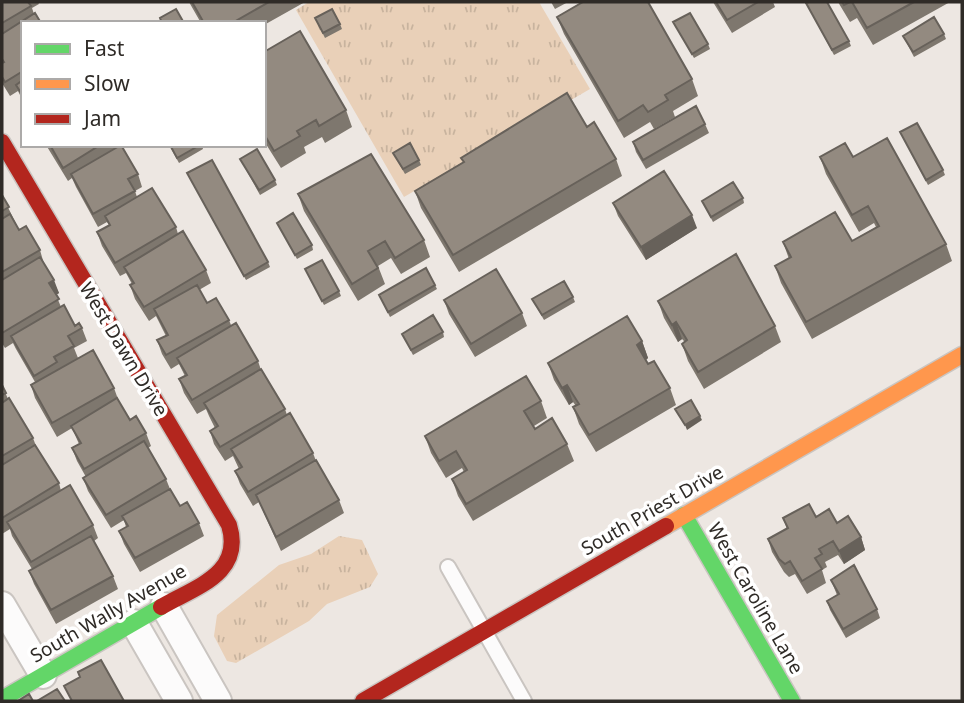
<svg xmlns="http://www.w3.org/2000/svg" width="964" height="703" font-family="'Noto Sans',sans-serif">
<defs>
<pattern id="park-tufts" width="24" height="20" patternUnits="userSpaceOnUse" patternTransform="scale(1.75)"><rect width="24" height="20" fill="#e9d0b8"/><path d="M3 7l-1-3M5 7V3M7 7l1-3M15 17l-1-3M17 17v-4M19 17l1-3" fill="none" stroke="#c8b39e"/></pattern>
</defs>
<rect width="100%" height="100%" fill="#ede7e2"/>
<path fill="url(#park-tufts)" d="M 309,2 L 539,2 L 590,89 L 404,197 L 296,10 Z
M 339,536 L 362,540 L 378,574 L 370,587 L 327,604 L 309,621 L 236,663 L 227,661 L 214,636 L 217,615 L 279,565 L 311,554 Z"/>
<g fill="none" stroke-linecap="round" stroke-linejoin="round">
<defs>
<path id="lane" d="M 448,567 L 524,701"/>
<path id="street" d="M 2,605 L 43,675
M 164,606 L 218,701
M 134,623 L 179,701"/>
<path id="fast" d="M 684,515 L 792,701
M 2,699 L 161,607"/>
<path id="slow" d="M 666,526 L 962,355"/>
<path id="jam" d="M 2,142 L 229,525 C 244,574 195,587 161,607
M 363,701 L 666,526"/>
</defs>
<use href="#lane" stroke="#cac5c1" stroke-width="18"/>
<use href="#street" stroke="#cac5c1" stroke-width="30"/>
<use href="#fast" stroke="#cac5c1" stroke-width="19"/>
<use href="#slow" stroke="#cac5c1" stroke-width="19"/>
<use href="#jam" stroke="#cac5c1" stroke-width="19"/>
<use href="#lane" stroke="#fcfbfb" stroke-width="14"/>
<use href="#street" stroke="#fcfbfb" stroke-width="26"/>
<use href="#fast" stroke="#63d668" stroke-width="16"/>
<use href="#slow" stroke="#ff974d" stroke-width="16"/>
<use href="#jam" stroke="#b3261e" stroke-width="16"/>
</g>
<path fill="#7e776e" d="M 2,2 L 38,2 L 39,4 L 32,8 L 34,14 L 23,23 L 23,101 L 18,91 L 10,96 L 2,83 Z
M 189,2 L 305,2 L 264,25 L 264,23 L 201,23 Z
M 551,2 L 568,2 L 555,9 Z
M 582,2 L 648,2 L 692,79 L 698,96 L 673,111 L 675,117 L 654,129 L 650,122 L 624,138 L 564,34 L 557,17 Z
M 713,2 L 773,2 L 775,7 L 732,33 Z
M 838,2 L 950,2 L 873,45 L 857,18 L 850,22 Z
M 806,3 L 849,41 L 851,46 L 834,55 Z
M 315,18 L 340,24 L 342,29 L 325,38 Z
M 673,22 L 708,44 L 710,49 L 694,58 Z
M 944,34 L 946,39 L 914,57 L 903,36 Z
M 264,52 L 346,110 L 352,127 L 325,143 L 322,137 L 304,147 L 306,153 L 281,168 L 264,141 Z
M 705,124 L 709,133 L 646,169 L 636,152 L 633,142 Z
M 900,132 L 943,170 L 945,175 L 928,185 Z
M 46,145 L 127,145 L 123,148 L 138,174 L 142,187 L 135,191 L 137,197 L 176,227 L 178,234 L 206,270 L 211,283 L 199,290 L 207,303 L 229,320 L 231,325 L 258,361 L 261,370 L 285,409 L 287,415 L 313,453 L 316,461 L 339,500 L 344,513 L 281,551 L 259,502 L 253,506 L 240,484 L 235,471 L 239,469 L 233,456 L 225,461 L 214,444 L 210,431 L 215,428 L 209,416 L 206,409 L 197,414 L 184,393 L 179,379 L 185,376 L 179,364 L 171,369 L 162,354 L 157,340 L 166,336 L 156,316 L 149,321 L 135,299 L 130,285 L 132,284 L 126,273 L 120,276 L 102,246 L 97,232 L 109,225 L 107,222 L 98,227 L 76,187 L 72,178 L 68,181 Z
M 169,145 L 202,145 L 203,149 L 179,163 Z
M 393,153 L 419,160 L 421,165 L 405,174 Z
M 820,157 L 853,157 L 946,244 L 952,261 L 812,339 L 781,283 L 775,266 L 789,259 L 783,242 L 852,241 L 876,227 L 874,223 L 859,232 L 826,174 Z
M 461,158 L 616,159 L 622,176 L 459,272 L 421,208 L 415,191 L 463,162 Z
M 240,159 L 275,180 L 277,185 L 260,195 Z
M 187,173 L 268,262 L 270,267 L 246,280 Z
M 298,194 L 424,240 L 430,257 L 401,274 L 391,258 L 378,266 L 385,284 L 358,301 L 304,211 Z
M 2,195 L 19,230 L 40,250 L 44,264 L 59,293 L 56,295 L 61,307 L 75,326 L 82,328 L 87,341 L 74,348 L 78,358 L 114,388 L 119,402 L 130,420 L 146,433 L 151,446 L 148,448 L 166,479 L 170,489 L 180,506 L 199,523 L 204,536 L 140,572 L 124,544 L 119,531 L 126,527 L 124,520 L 111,528 L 88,491 L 83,478 L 86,477 L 77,461 L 72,448 L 79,444 L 72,428 L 57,437 L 35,398 L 31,385 L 35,382 L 16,349 L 13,343 L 5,348 L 2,343 Z
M 743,198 L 744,203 L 713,222 L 702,201 Z
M 613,203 L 697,228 L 646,260 L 618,216 Z
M 277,223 L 312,245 L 313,250 L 297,259 Z
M 305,269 L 339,291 L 341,296 L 324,305 Z
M 435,285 L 437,289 L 390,317 L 379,295 Z
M 573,297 L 575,302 L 544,320 L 532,299 Z
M 444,300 L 522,313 L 527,326 L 475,357 L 449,314 Z
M 658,301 L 775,326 L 781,342 L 704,389 L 688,361 L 682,344 L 685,342 L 682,339 L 678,342 L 664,318 Z
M 443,332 L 444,337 L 413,355 L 402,334 Z
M 642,341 L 648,358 L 646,360 L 670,388 L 676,405 L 596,452 L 579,424 L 573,407 L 576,406 L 573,402 L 569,405 L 554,380 L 548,363 Z
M 2,385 L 8,399 L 33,438 L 36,446 L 59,483 L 61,491 L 93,525 L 98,538 L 94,541 L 113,576 L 118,589 L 56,624 L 34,584 L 29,571 L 32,569 L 12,536 L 10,529 L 2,534 Z
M 541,401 L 547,418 L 534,426 L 535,429 L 567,444 L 574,461 L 473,521 L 458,496 L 452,479 L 464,472 L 462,468 L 446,478 L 431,453 L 425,436 Z
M 816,517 L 837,523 L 861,537 L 865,550 L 844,564 L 838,555 L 825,562 L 827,567 L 822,570 L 826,583 L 807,594 L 795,574 L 789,577 L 784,572 L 772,552 L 768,539 L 787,529 L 783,518 Z
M 831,580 L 877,609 L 880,618 L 846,638 L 830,610 L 827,601 L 837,595 Z"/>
<path fill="#67615a" d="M 692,215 L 697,228 L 646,260 L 641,247 Z
M 54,280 L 59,293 L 54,296 L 49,283 Z
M 676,322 L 682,339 L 678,342 L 672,325 Z
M 642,341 L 648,358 L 643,362 L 637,345 Z
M 567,385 L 573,402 L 569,405 L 562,388 Z
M 700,416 L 702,420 L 687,430 L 685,425 Z
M 861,537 L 865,550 L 844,564 L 839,551 Z"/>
<path fill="#938a80" stroke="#67615a" stroke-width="2" d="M 2,2 L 28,2 L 31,6 L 2,23 Z
M 192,2 L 269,2 L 232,23 L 204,23 Z
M 583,2 L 648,2 L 692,79 L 665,95 L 668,100 L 648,112 L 643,105 L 618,121 L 557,17 Z
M 716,2 L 758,2 L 727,20 Z
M 809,2 L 827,2 L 849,41 L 832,50 L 806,3 Z
M 842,2 L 850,2 L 844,5 Z
M 852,2 L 914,2 L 867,28 Z
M 176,9 L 184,23 L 162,23 L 160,18 Z
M 332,9 L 340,24 L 323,33 L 315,18 Z
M 35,13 L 41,23 L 23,23 L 23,71 L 5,82 L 2,77 L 2,63 L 4,62 L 2,59 L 2,34 Z
M 690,13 L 708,44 L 692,54 L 673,22 Z
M 934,17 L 944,34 L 913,52 L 903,36 Z
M 300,31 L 346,110 L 319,126 L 316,120 L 297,131 L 300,136 L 274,151 L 264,134 L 264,52 Z
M 23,80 L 23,96 L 16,85 Z
M 567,93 L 587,127 L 594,122 L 616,159 L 453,255 L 415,191 L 464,162 L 461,158 Z
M 696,106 L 705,124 L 643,160 L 633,142 Z
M 917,123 L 943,170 L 926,180 L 900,132 Z
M 887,138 L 946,244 L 806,322 L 775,266 L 791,257 L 783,242 L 835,212 L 852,241 L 879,226 L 868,206 L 852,215 L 820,157 L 845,143 L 853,157 Z
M 410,143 L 419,160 L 403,169 L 393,153 Z
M 50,145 L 100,145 L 63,168 Z
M 121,145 L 138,174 L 128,179 L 135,191 L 93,214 L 71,174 Z
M 170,145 L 200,145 L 177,158 Z
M 257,149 L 275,180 L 259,190 L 240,159 Z
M 371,154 L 424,240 L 395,258 L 385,241 L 368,251 L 378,268 L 352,284 L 298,194 Z
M 212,160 L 268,262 L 244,276 L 187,173 Z
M 664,171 L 692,215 L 641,247 L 613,203 Z
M 733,182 L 743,198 L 711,217 L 702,201 Z
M 152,188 L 176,227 L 115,263 L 97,232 L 110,225 L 105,216 Z
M 2,195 L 9,207 L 2,211 Z
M 293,213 L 312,245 L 295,255 L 277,223 Z
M 10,214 L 19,230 L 26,226 L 40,250 L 2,272 L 2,219 Z
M 183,231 L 206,270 L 144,307 L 130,285 L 134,283 L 124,267 Z
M 736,254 L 775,326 L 698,372 L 682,344 L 687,340 L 676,322 L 672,325 L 658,301 Z
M 40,257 L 54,280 L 49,283 L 59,299 L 2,333 L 2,280 Z
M 322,260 L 339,291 L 322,301 L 305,269 Z
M 426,268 L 435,285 L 388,312 L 379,295 Z
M 496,269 L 522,313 L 471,344 L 444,300 Z
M 564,281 L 573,297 L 542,315 L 532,299 Z
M 197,285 L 207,303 L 216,298 L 229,320 L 166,355 L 157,340 L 168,335 L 154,309 Z
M 64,305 L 75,326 L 79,323 L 82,328 L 68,336 L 74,346 L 54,357 L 57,362 L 34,376 L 11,336 Z
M 433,315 L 443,332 L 411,350 L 402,334 Z
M 627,316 L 642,341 L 637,345 L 648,364 L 654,361 L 670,388 L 589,435 L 573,407 L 579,404 L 567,385 L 562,388 L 548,363 Z
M 236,323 L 258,361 L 192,400 L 179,379 L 187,375 L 177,358 Z
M 93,350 L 114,388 L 52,423 L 31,385 Z
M 261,369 L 285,409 L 220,447 L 210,431 L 218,426 L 204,403 Z
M 526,376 L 541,401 L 524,411 L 535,429 L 552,418 L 567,444 L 466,504 L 452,479 L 467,470 L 456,451 L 439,461 L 425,436 Z
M 2,385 L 6,393 L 2,395 Z
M 9,398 L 33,438 L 2,456 L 2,403 Z
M 117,398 L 130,420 L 136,416 L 146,433 L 84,469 L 72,448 L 81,443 L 71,426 Z
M 691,400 L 700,416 L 685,425 L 675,409 Z
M 290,413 L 313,453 L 248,492 L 235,471 L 242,467 L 231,449 Z
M 144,441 L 166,479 L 106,515 L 83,478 Z
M 35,445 L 59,483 L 2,518 L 2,465 Z
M 316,460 L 339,500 L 276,537 L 256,495 Z
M 70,485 L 93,525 L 31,562 L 7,522 Z
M 170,489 L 180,506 L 187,502 L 199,523 L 135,558 L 119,531 L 128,526 L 122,516 Z
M 809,504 L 816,517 L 829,509 L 837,523 L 848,516 L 861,537 L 839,551 L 833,541 L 819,549 L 822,554 L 815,558 L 822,569 L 802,581 L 790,561 L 785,564 L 779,559 L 768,539 L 788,528 L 783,518 Z
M 91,536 L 113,576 L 51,610 L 29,571 Z
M 854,565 L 877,609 L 843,629 L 827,601 L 839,594 L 831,580 Z
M 101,660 L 124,701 L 72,701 L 64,686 L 80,677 L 78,672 Z
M 57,689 L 65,701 L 37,701 Z
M 29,694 L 33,701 L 18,701 Z"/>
<g text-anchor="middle" stroke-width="7" stroke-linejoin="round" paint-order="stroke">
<g font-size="19" fill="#2f2b27" stroke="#fff">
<text transform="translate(124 349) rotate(59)" y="7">West Dawn Drive</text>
<text transform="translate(652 510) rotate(-30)" y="7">South Priest Drive</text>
<text transform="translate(756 598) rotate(60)" y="7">West Caroline Lane</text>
<text transform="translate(108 613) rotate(-30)" y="7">South Wally Avenue</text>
</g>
</g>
<rect width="964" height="703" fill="none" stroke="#2f2b27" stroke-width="7"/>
<rect x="21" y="21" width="245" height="126" fill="#ffffff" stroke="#acaaa9" stroke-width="2"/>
<rect x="35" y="44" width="35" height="10" fill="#63d668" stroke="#acaaa9" stroke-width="2"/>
<text x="84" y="56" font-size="21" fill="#2f2b27">Fast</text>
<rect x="35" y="79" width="35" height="10" fill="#ff974d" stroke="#acaaa9" stroke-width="2"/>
<text x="84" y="91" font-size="21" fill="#2f2b27">Slow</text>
<rect x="35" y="114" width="35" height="10" fill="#b3261e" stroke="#acaaa9" stroke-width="2"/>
<text x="84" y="126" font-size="21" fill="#2f2b27">Jam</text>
</svg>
